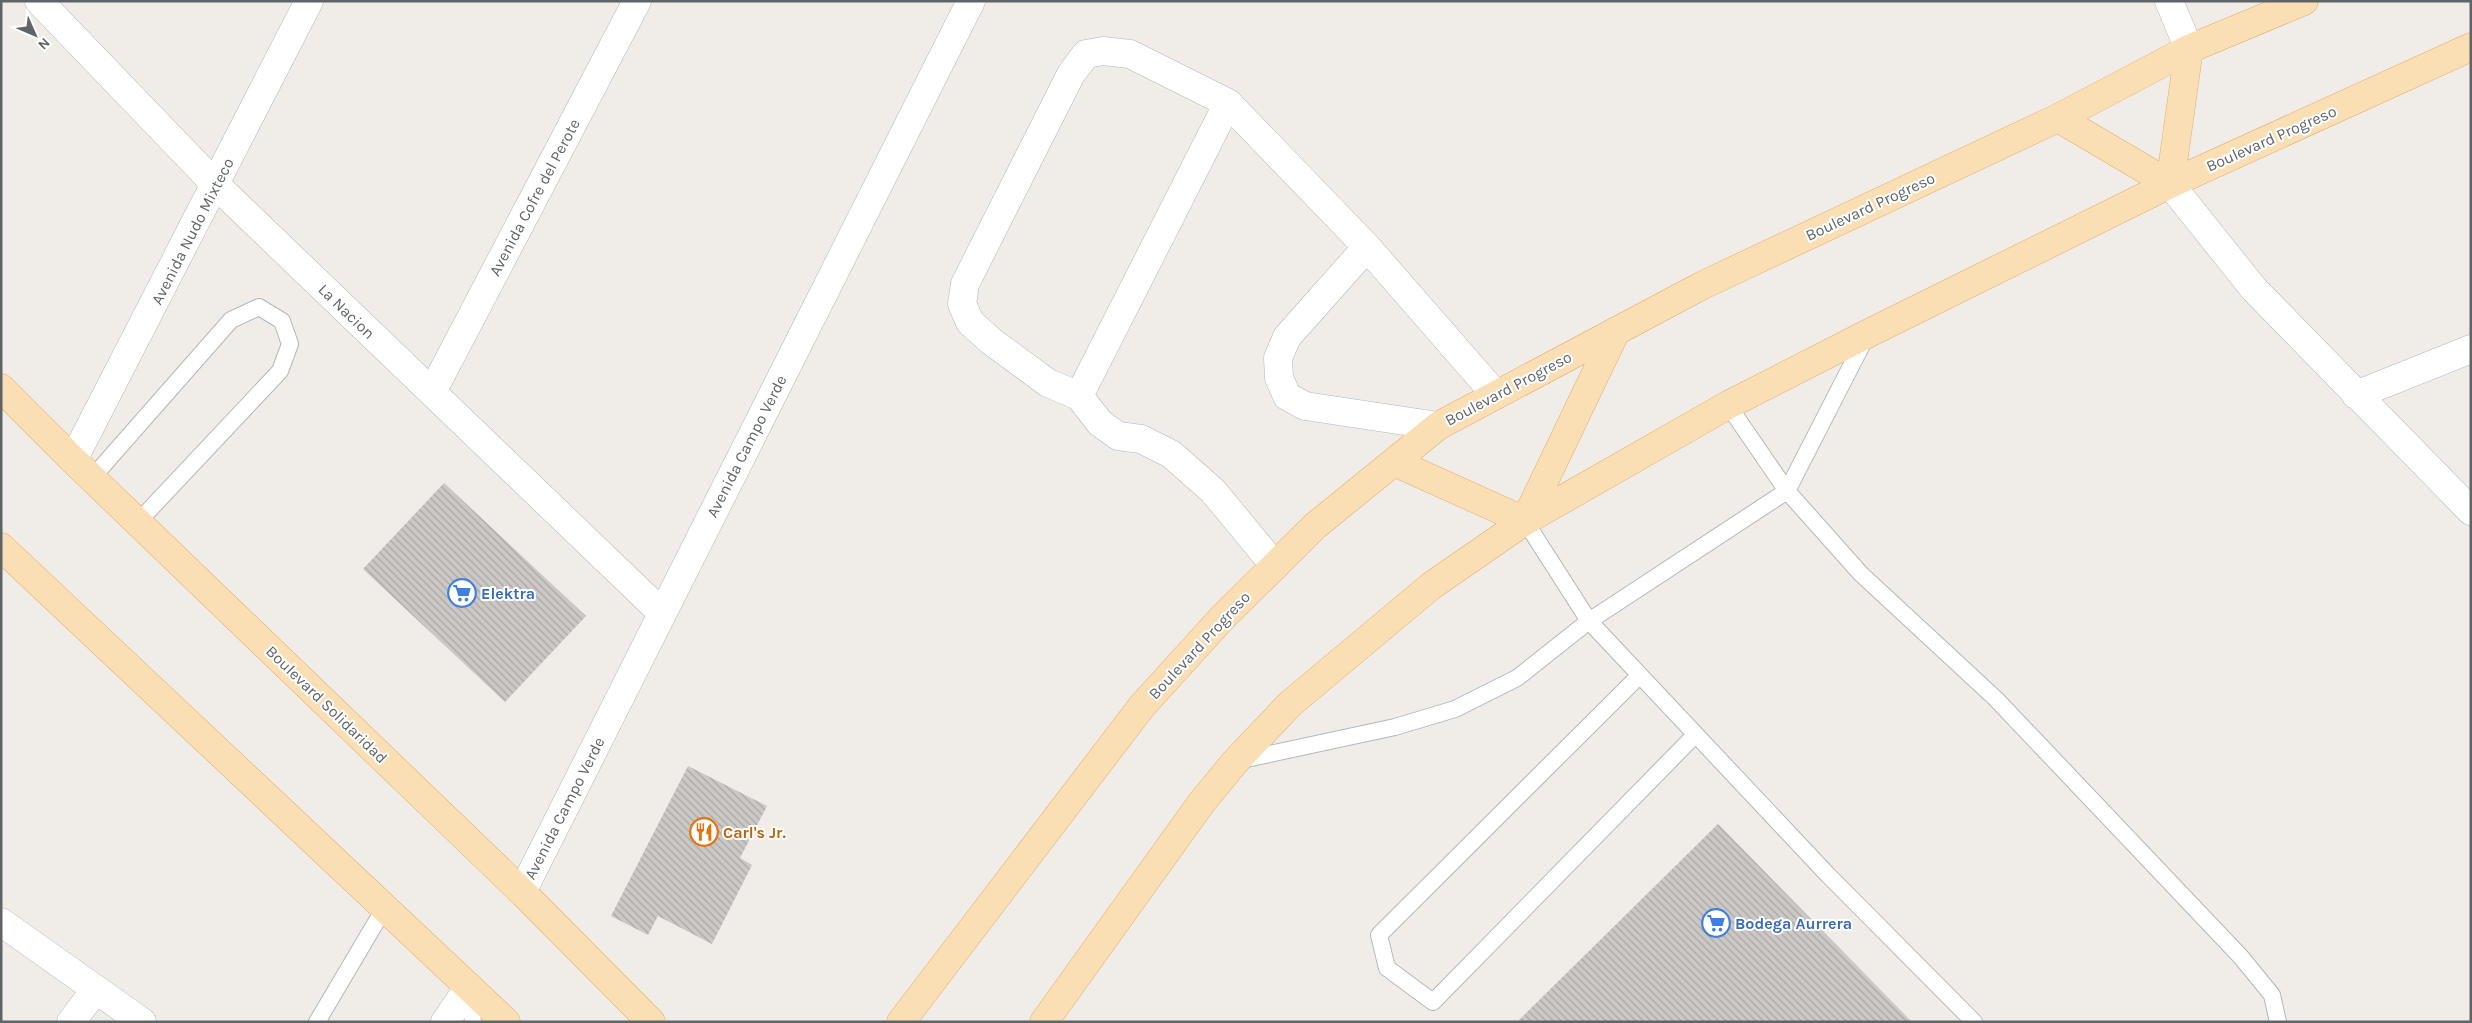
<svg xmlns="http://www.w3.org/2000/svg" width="2472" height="1023" font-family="Karla,sans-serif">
<defs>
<pattern id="building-back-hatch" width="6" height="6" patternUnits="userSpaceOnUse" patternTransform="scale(1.25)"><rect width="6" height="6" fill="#ccc8c5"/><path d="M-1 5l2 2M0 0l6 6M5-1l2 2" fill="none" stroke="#a9a6a4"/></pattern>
</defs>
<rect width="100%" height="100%" fill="#f0ede8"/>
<path fill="url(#building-back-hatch)" d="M 444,483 L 586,616 L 505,702 L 363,569 Z
M 688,766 L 767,806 L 740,858 L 752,865 L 712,944 L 658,916 L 648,935 L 611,916 Z
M 1718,824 L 1912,1022 L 1517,1022 Z"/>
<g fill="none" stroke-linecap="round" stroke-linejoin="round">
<defs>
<path id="service" d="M 1728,405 L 1787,491 L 1861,574 L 1996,699 L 2241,957 L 2272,995 L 2278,1022
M 92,478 L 231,320 L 259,307 L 282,321 L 290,344 L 280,371 L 138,522
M 1525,521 L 1589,621 L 1827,874 L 1974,1022
M 1639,676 L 1379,935 L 1387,968 L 1433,1002 L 1695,735
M 1237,761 L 1395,727 L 1455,709 L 1517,678 L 1589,621 L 1787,491 L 1867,335
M 469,987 L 473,1022
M 317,1022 L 385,907"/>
<path id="minor" d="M 39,1 L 216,185 L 662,613
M 2169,1 L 2189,49
M 2170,184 L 2254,289 L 2471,511
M 1367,247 L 1496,395
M 432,392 L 637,1
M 2356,395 L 2471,349
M 1079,396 L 1228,103
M 73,460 L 309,1
M 1275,566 L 1213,491 L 1171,454 L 1141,439 L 1118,436 L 1100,423 L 1079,396 L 1048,383 L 991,341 L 970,322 L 962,304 L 965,284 L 1071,74 L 1086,54 L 1103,51 L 1130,54 L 1228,103 L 1367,247 L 1287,337 L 1278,358 L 1279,378 L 1287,396 L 1305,406 L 1438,426
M 522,892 L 971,1
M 1,922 L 142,1022
M 71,1022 L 96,989
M 445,1022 L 469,987"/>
<path id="primary" d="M 2058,118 L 2170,184
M 2170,184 L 2189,49
M 1,388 L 73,460 L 522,892 L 651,1022
M 1394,462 L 1525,521 L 1616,331
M 1,547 L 506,1022
M 901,1022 L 1142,706 L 1223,617 L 1315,526 L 1438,426 L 1703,285 L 2058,118 L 2189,49 L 2304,1
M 1044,1022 L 1202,802 L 1235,762 L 1290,704 L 1431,586 L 1525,521 L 1728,405 L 1867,334 L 2170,184 L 2471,47"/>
</defs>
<use href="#service" stroke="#b3b7b9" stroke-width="18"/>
<use href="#minor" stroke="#b3b7b9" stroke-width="29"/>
<use href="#primary" stroke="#e8a969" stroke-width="29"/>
<use href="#service" stroke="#fff" stroke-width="16"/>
<use href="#minor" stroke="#fff" stroke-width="28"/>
<use href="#primary" stroke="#fadfb4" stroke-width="28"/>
</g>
<defs>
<symbol id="supermarket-ring" viewBox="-11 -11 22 22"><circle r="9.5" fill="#fff" stroke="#3f7fe0" stroke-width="1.5"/><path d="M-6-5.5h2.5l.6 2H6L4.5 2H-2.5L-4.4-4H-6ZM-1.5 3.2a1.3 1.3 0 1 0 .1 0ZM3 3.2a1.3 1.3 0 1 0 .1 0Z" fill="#3f7fe0"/></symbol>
<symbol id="restaurant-ring" viewBox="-11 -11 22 22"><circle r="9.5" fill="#fff" stroke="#e8710a" stroke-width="1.5"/><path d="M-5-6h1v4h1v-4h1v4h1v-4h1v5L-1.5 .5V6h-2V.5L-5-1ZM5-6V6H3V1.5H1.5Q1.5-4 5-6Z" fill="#e8710a"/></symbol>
</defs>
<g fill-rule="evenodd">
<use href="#supermarket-ring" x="446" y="577" width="32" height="32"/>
<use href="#restaurant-ring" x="688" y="816" width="32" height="32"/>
<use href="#supermarket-ring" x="1700" y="907" width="32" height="32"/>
</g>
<g text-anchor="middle" stroke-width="4" stroke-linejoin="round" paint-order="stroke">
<g font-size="16" fill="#5f6567" stroke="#fff">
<text transform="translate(2271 138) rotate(-24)" y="6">Boulevard Progreso</text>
<text transform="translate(534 197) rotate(-62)" y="6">Avenida Cofre del Perote</text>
<text transform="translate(1870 206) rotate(-25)" y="6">Boulevard Progreso</text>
<text transform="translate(192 231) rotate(-63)" y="6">Avenida Nudo Mixteco</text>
<text transform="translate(347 311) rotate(44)" y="6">La Nacion</text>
<text transform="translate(1508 388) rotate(-28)" y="6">Boulevard Progreso</text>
<text transform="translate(746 446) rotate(-63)" y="6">Avenida Campo Verde</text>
<text transform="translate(1199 645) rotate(-47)" y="6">Boulevard Progreso</text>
<text transform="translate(327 704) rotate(44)" y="6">Boulevard Solidaridad</text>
<text transform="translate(564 808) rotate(-63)" y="6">Avenida Campo Verde</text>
</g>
<g font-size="16" font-weight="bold" fill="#366cbe" stroke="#fff" text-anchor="start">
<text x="481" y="599">Elektra</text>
<text x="1735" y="929">Bodega Aurrera</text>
</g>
<g font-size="16" font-weight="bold" fill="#c56008" stroke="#fff" text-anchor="start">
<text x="723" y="838">Carl's Jr.</text>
</g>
</g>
<rect width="2472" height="1023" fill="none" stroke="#5f6567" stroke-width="5"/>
<g transform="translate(35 35) rotate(135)" stroke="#ffffff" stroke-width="4" paint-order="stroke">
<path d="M0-4L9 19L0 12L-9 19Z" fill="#5f6567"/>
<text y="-8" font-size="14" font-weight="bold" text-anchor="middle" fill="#5f6567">N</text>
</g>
</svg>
